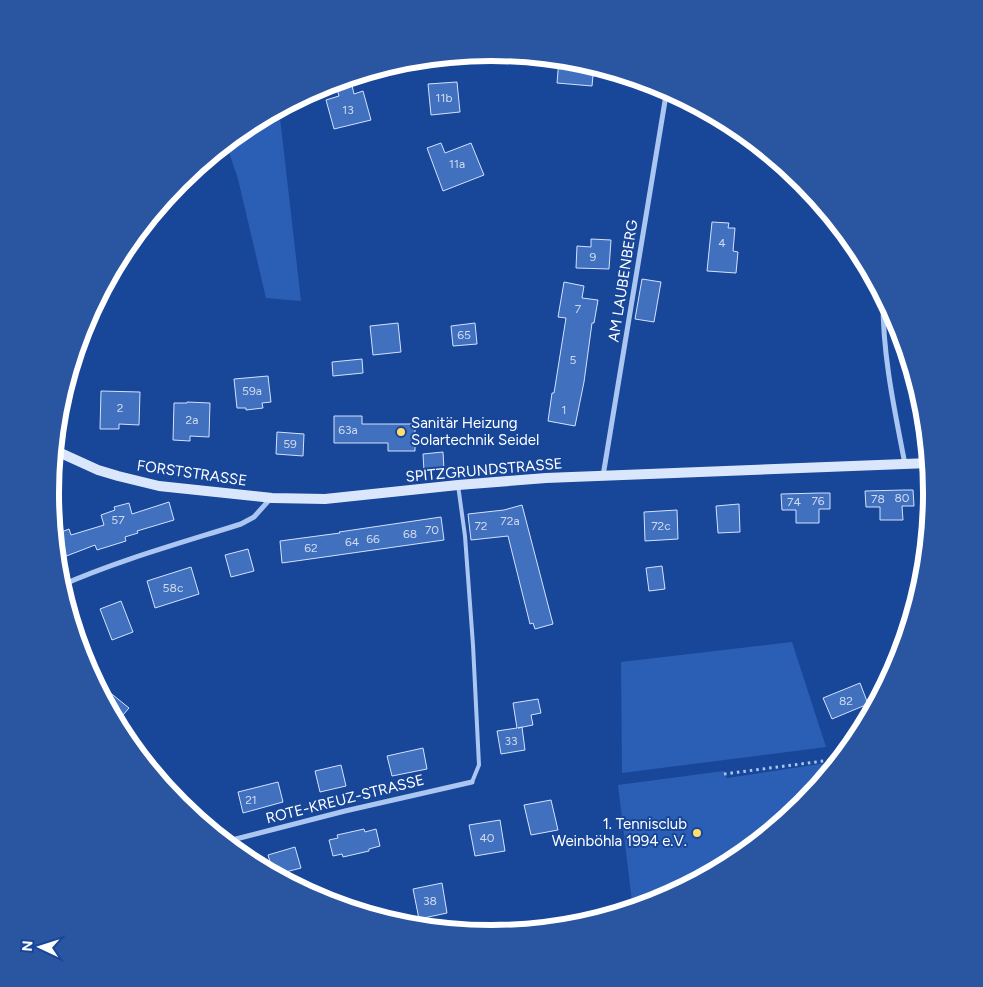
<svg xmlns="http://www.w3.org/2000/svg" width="983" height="987" font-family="Figtree,sans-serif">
<rect width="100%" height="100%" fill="#184698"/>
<path fill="#2b5fb6" d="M 279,109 L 301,301 L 266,298 L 238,179 L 226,143 L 246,126 Z
M 792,642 L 826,747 L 622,773 L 621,662 Z
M 840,761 L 803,806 L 737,861 L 660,901 L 633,910 L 618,785 L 724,771 L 724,774 L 727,778 Z"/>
<path fill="#4170bf" stroke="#d3e2fc" d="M 559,59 L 578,61 L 594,65 L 592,86 L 557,83 Z
M 350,77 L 354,94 L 363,91 L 371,120 L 334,129 L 326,100 L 339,96 L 335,82 Z
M 457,82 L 460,112 L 431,115 L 428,84 Z
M 441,143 L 445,153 L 471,143 L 484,175 L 443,191 L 427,148 Z
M 712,222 L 729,223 L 728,228 L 735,228 L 733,251 L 738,252 L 736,273 L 707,271 Z
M 591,239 L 611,240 L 609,269 L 576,268 L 577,246 L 591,247 Z
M 642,279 L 661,282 L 654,322 L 635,319 Z
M 564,282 L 584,286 L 582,298 L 598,300 L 594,323 L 592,323 L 584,382 L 575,426 L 548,421 L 552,393 L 554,393 L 566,318 L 558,317 Z
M 398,323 L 401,352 L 373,355 L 370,326 Z
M 475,323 L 477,344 L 453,346 L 451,326 Z
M 362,359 L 363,373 L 333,376 L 332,362 Z
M 268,376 L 271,402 L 262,403 L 263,408 L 246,410 L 246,408 L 237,408 L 234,379 Z
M 101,391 L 140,392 L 139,425 L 119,424 L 119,429 L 100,429 Z
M 187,402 L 210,403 L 209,437 L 190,436 L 190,441 L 173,440 L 174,403 L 187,403 Z
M 334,416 L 362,416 L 362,424 L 415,424 L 415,451 L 388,451 L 388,443 L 334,443 Z
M 277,432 L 304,434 L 303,456 L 276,454 Z
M 443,452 L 444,469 L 424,471 L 423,454 Z
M 904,490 L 913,490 L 914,506 L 902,506 L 903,520 L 880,520 L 880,507 L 866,507 L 865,491 Z
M 820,493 L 830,493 L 830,509 L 819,509 L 819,523 L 796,523 L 796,510 L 782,510 L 781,494 Z
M 169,502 L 174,520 L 137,531 L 138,533 L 125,537 L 126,541 L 97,550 L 95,545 L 56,560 L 54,535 L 69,529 L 71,535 L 104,525 L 101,515 L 115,510 L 114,507 L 129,503 L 132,514 Z
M 739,504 L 740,532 L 718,533 L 716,506 Z
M 522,505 L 553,624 L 535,629 L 533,623 L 530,624 L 508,536 L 471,540 L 468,514 L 504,510 Z
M 677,510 L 678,539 L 645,541 L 644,512 Z
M 441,517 L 444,540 L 282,563 L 280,541 L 340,533 L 339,532 Z
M 248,549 L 254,571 L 231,577 L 225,555 Z
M 662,566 L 665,589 L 649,591 L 646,568 Z
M 191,567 L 199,594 L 155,608 L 147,581 Z
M 121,601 L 133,632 L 112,640 L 100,609 Z
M 92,678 L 129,708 L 116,723 L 96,686 Z
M 860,683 L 868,704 L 832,719 L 823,698 Z
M 538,699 L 541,713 L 531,715 L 533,725 L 518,728 L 522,727 L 525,750 L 501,754 L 497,731 L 517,728 L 513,703 Z
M 423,748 L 427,769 L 392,776 L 387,756 Z
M 341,765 L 346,786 L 320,792 L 315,771 Z
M 278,782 L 283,802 L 243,813 L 238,792 Z
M 551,800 L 558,830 L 531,835 L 524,805 Z
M 500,820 L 505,851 L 475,856 L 469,825 Z
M 364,829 L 365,832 L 376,829 L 380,846 L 369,849 L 369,851 L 343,857 L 342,854 L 333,856 L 329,840 L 338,838 L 337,835 Z
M 295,847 L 301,868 L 274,875 L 268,855 Z
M 442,883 L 447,913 L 419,919 L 413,889 Z"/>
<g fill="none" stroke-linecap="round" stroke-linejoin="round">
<path stroke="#abc6f1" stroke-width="3" stroke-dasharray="2.5 4" stroke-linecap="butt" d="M 724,774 L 831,760 L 835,754"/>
<path stroke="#abc6f1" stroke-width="4" d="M 458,485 L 465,536 L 473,645 L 479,765 L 472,782
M 840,747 L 856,742"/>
<path stroke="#abc6f1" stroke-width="5" d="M 883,295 C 882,352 894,408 905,464
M 603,476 L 667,89
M 60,586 C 119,560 181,543 241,524 L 254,517 L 271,498
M 224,842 L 345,811 L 472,782"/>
<path stroke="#dae6fc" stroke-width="10" d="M 54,450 L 98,470 L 118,476 L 159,486 L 272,498 L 325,499 L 458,485 L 546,478 L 930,463"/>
</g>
<g fill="#ffdf6b" stroke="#184698" stroke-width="2">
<circle cx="401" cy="432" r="5"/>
<circle cx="697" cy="833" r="5"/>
</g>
<g text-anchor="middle" stroke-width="4" stroke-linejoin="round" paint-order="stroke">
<g font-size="12" fill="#d0dbef">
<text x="444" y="102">11b</text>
<text x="348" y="114">13</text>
<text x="457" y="168">11a</text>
<text x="722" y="247">4</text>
<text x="593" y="261">9</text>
<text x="578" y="313">7</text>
<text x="464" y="339">65</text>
<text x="573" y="364">5</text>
<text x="252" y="395">59a</text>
<text x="120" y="412">2</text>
<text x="564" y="414">1</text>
<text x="192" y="424">2a</text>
<text x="348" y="434">63a</text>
<text x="290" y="448">59</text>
<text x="902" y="502">80</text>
<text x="878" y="503">78</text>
<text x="818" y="505">76</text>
<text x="794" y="506">74</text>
<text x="118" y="524">57</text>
<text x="510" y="525">72a</text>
<text x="481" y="530">72</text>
<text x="661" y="530">72c</text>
<text x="432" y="534">70</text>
<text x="410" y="538">68</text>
<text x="373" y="543">66</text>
<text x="352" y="546">64</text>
<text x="311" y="552">62</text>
<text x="173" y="592">58c</text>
<text x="846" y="705">82</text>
<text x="511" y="745">33</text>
<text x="251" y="804">21</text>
<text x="487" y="842">40</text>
<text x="430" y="905">38</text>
</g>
<g font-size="15" fill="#fff" stroke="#184698">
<text transform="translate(623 281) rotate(-81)" y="5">AM LAUBENBERG</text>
<text transform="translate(484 470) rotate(-5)" y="5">SPITZGRUNDSTRASSE</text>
<text transform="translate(192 473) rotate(8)" y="5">FORSTSTRASSE</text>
<text transform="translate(345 799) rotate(-14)" y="5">ROTE-KREUZ-STRASSE</text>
</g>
<g font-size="15" fill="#fff" stroke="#184698" text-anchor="start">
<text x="411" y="428">Sanitär Heizung<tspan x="411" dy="17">Solartechnik Seidel</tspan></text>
<text x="687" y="829" text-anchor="end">1. Tennisclub<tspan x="687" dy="17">Weinböhla 1994 e.V.</tspan></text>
</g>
</g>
<path d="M0 0H983V987H0ZM59 493a432 432 0 1 1 864 0a432 432 0 1 1-864 0Z" fill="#2a55a0" fill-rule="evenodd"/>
<path fill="none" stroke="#fff" stroke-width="6" d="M59 493a432 432 0 1 1 864 0a432 432 0 1 1-864 0Z"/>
<g transform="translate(40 947) rotate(274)" stroke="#184698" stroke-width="4" paint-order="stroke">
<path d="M0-4L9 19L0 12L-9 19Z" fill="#ffffff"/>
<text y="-8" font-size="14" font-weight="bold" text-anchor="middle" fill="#ffffff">N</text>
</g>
</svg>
